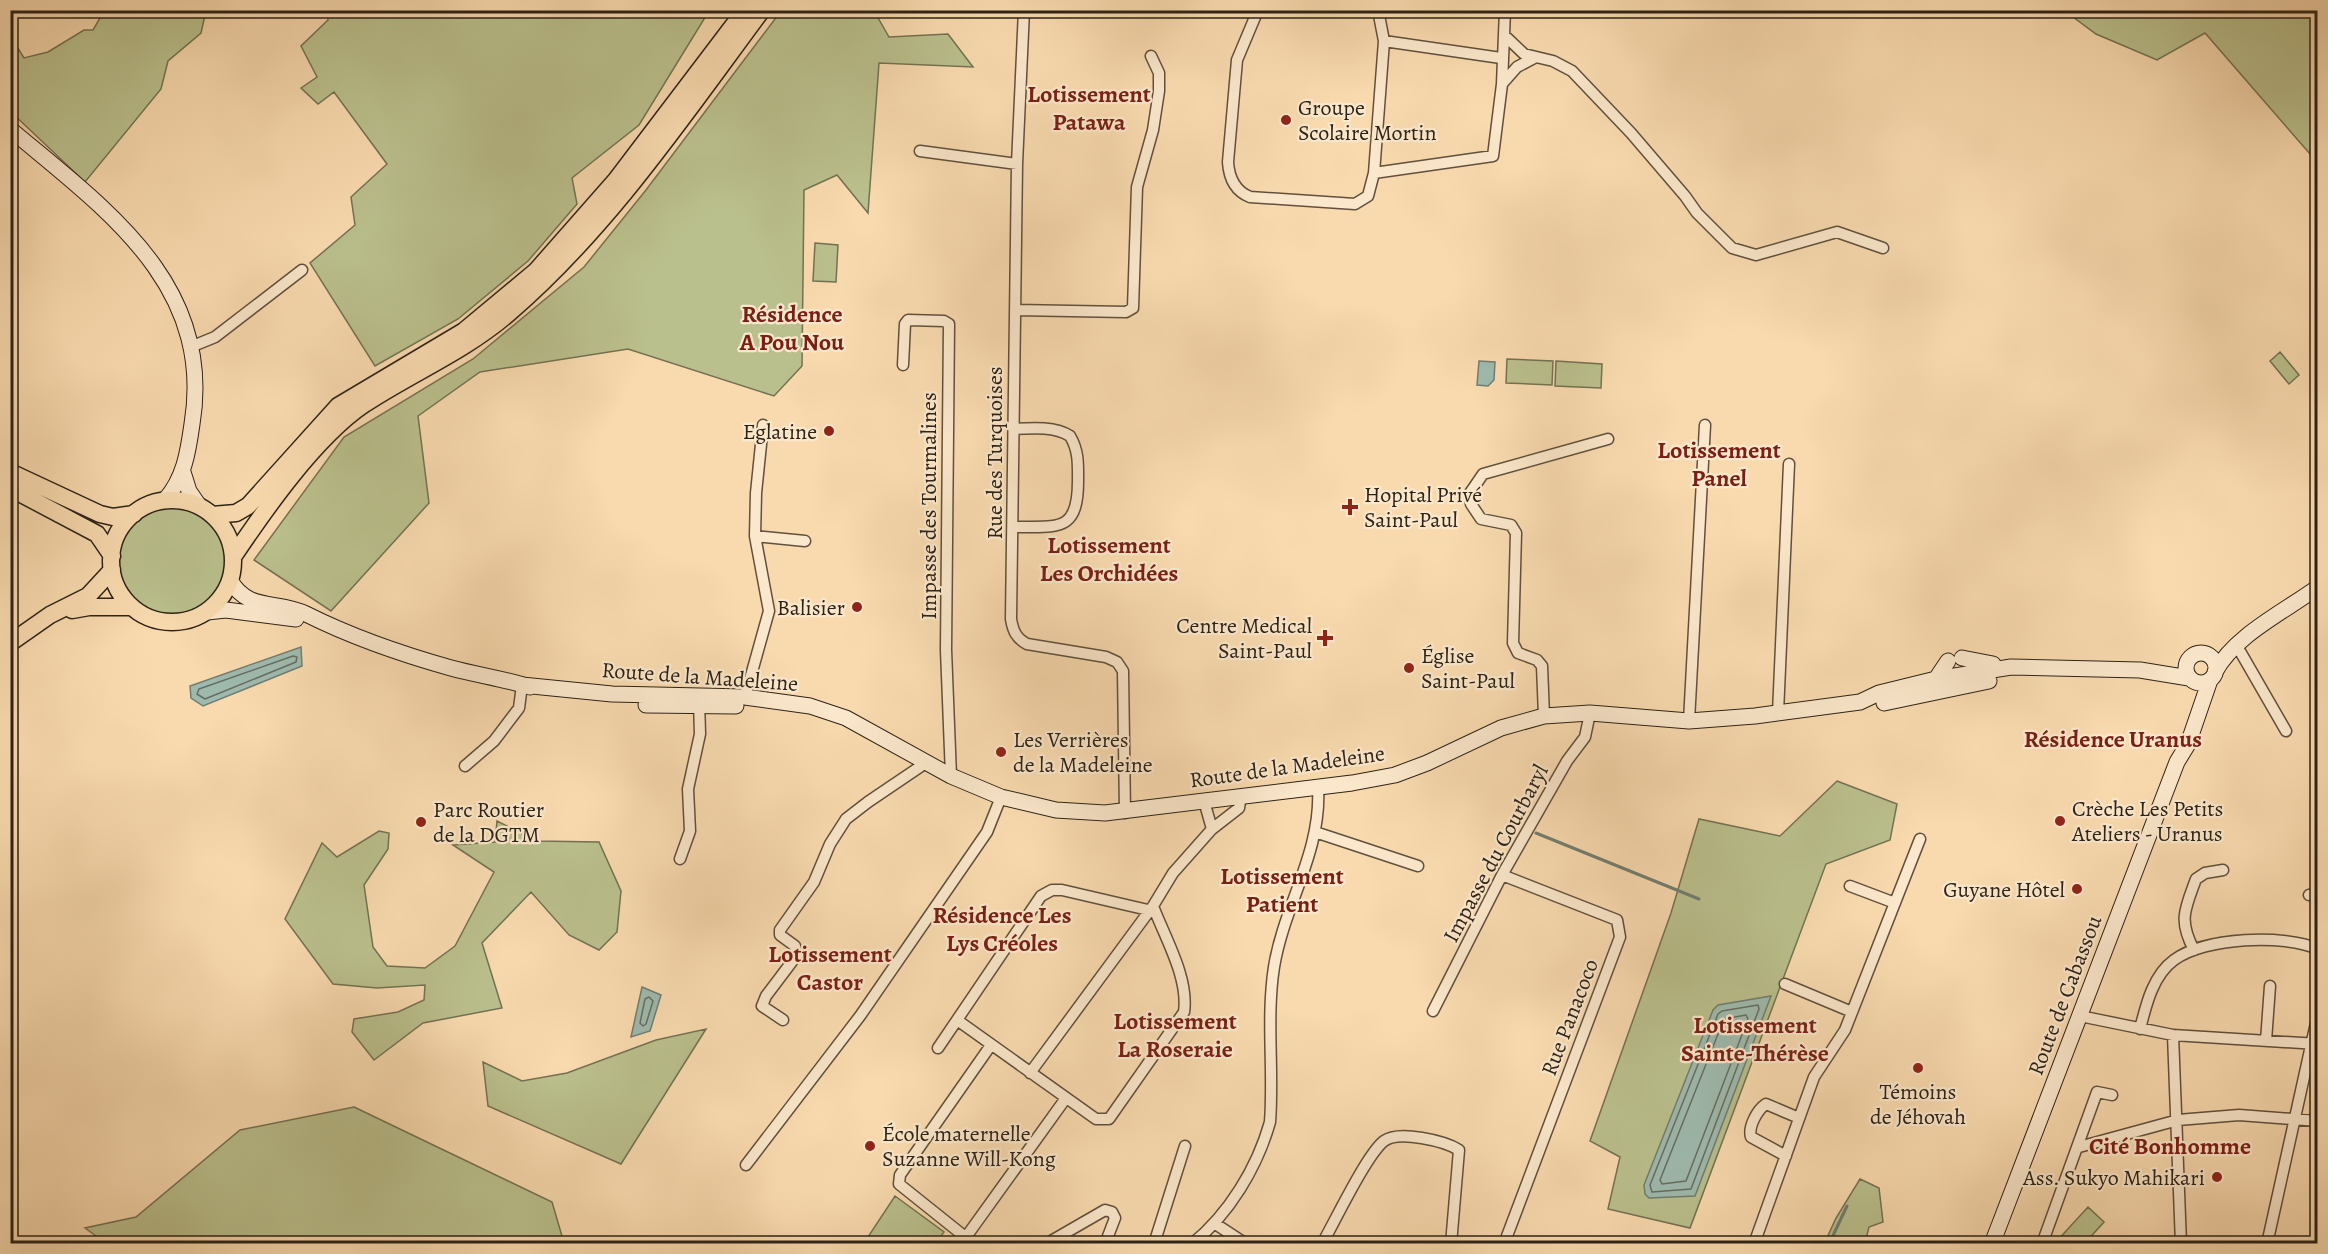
<svg xmlns="http://www.w3.org/2000/svg" width="2328" height="1254" font-family="Alegreya,serif">
<rect width="100%" height="100%" fill="#f9daaf"/>
<filter id="stains"><feTurbulence type="fractalNoise" baseFrequency=".00333" numOctaves="4"/><feColorMatrix values="0 0 0 0 .2 0 0 0 0 .09 0 0 0 0 .02 0 0 0 .5 -.17"/></filter>
<radialGradient id="worn" r=".72"><stop offset=".6" stop-color="#630" stop-opacity="0"/><stop offset="1" stop-color="#630" stop-opacity=".3"/></radialGradient>
<path fill="#bac08d" stroke="#747152" stroke-width="1.5" d="M 104,11 L 206,11 L 201,33 L 168,61 L 161,89 L 85,182 L 11,112 L 11,37 L 24,58 L 48,52 L 84,30 L 93,30 Z
M 327,11 L 327,10 L 709,11 L 639,125 L 572,178 L 577,204 L 528,261 L 458,319 L 375,366 L 310,263 L 355,225 L 351,197 L 387,164 L 334,92 L 318,104 L 301,88 L 317,77 L 301,46 L 328,20 Z
M 781,11 L 874,11 L 889,37 L 948,34 L 973,67 L 879,63 L 868,213 L 837,175 L 804,190 L 802,366 L 774,396 L 628,349 L 480,372 L 418,416 L 429,503 L 331,611 L 254,560 L 344,437 L 473,359 L 584,267 L 646,190 Z
M 2065,11 L 2317,11 L 2317,162 L 2205,33 L 2157,60 L 2096,34 Z
M 815,243 L 838,245 L 836,282 L 813,281 Z
M 2280,352 L 2299,375 L 2289,384 L 2270,361 Z
M 1507,359 L 1553,361 L 1552,385 L 1506,383 Z
M 1556,361 L 1602,364 L 1601,388 L 1555,386 Z
M118 563a55 55 0 1 1 110 0a55 55 0 1 1-110 0Z
M 1837,781 L 1897,804 L 1890,840 L 1826,864 L 1690,1228 L 1608,1209 L 1620,1157 L 1590,1141 L 1671,913 L 1699,819 L 1780,836 Z
M 497,821 L 537,841 L 599,842 L 621,891 L 617,932 L 599,950 L 569,935 L 531,892 L 482,943 L 502,1008 L 423,1023 L 374,1060 L 352,1032 L 354,1019 L 398,1012 L 424,1000 L 425,985 L 377,988 L 333,984 L 285,919 L 322,843 L 337,857 L 379,831 L 389,833 L 388,849 L 364,885 L 373,947 L 387,966 L 425,968 L 455,946 L 494,872 L 453,845 L 495,842 Z
M 706,1029 L 621,1164 L 488,1106 L 483,1062 L 522,1081 L 567,1073 L 656,1040 Z
M 354,1107 L 552,1202 L 564,1243 L 107,1244 L 85,1228 L 136,1217 L 240,1130 Z
M 1860,1179 L 1879,1188 L 1883,1222 L 1869,1227 L 1865,1243 L 1810,1243 L 1813,1238 L 1825,1242 L 1836,1218 Z
M 895,1196 L 944,1232 L 936,1243 L 864,1243 Z
M 2088,1207 L 2104,1222 L 2085,1243 L 2055,1243 Z"/>
<path fill="#9ebaae" stroke="#717d71" stroke-width="1.5" d="M 1479,361 L 1495,362 L 1494,380 L 1488,386 L 1477,385 Z
M 301,647 L 302,666 L 203,706 L 191,698 L 190,686 Z
M 642,987 L 661,995 L 650,1031 L 631,1037 Z
M 1771,996 L 1695,1196 L 1649,1198 L 1645,1194 L 1644,1185 L 1713,1010 L 1718,1005 Z"/>
<g fill="none" stroke-linecap="round" stroke-linejoin="round">
<path stroke="#666e62" stroke-width="1.5" d="M 293,656 L 297,657 L 296,662 L 205,699 L 197,694 L 199,689 Z
M 649,997 L 653,1001 L 646,1024 L 643,1026 L 640,1023 L 645,999 Z
M 1758,1005 L 1759,1009 L 1691,1189 L 1652,1192 L 1650,1185 L 1718,1014 L 1722,1011 Z
M 1746,1015 L 1748,1019 L 1686,1181 L 1662,1184 L 1660,1180 L 1724,1019 Z"/>
<path stroke="#717d71" stroke-width="3" d="M 1536,833 L 1699,899
M 1829,1244 L 1847,1206"/>
<defs>
<path id="street" d="M 1024,10 L 1017,164 L 1011,619 C 1013,631 1016,638 1027,644 L 1106,657 L 1117,662 L 1123,671 L 1125,813
M 1258,10 L 1237,60 L 1228,162 C 1229,178 1235,191 1250,197 L 1355,204 L 1368,196 L 1374,173 L 1384,41 L 1378,10
M 1504,35 L 1524,54 L 1553,61 L 1572,71 L 1631,133 L 1685,196 L 1697,213 L 1732,248 L 1756,255 L 1837,232 L 1883,248
M 1384,41 L 1501,58
M 1502,84 L 1517,67 L 1534,58
M 920,151 L 1017,164
M 1374,173 L 1493,156 L 1502,84 L 1505,10
M 1015,310 L 1126,312 L 1133,308 L 1137,187 L 1153,130 L 1159,91 L 1159,73 L 1151,56
M 193,346 L 215,337 L 302,270
M 903,365 L 905,324 L 908,320 L 944,321 L 949,324 L 946,650 L 951,776
M 1013,429 C 1031,428 1055,426 1070,436 C 1079,451 1078,465 1078,481 C 1078,534 1057,526 1014,527
M 755,536 L 805,541
M 2237,646 L 2286,731
M 745,697 L 769,611 L 755,536 L 756,493 L 763,425
M 1778,713 L 1789,464
M 1544,716 L 1542,666 L 1537,660 L 1518,653 L 1513,643 L 1516,533 L 1511,525 L 1481,519 L 1471,504 L 1470,493 L 1483,474 L 1608,439
M 1689,721 L 1705,425
M 465,766 L 494,741 L 519,708 L 522,685
M 1204,801 L 1212,829
M 1315,832 L 1418,866
M 680,859 L 690,831 L 688,789 L 700,734 L 699,701
M 1502,875 L 1617,920 L 1620,937 L 1504,1244
M 1850,886 L 1895,903
M 2309,895 L 2318,894
M 2194,950 C 2178,920 2185,909 2196,879 L 2205,873 L 2223,870
M 1785,984 L 1852,1012
M 1433,1011 L 1502,875 L 1567,761 L 1585,737 L 1590,713
M 2080,1016 L 2173,1035 L 2318,1044
M 783,1020 L 762,1006 L 766,996 L 797,955 L 795,946 L 780,935 L 780,930 L 814,882 L 830,844 L 846,819 L 868,802 L 927,762
M 957,1020 L 1096,1119 L 1109,1119 L 1184,1012 C 1189,978 1165,938 1153,906
M 2140,1029 C 2146,1005 2153,975 2174,960 C 2205,937 2284,934 2318,949
M 2173,1035 L 2181,1244
M 2266,1041 L 2270,986
M 938,1048 L 1041,896 L 1052,890 L 1062,890 L 1148,910
M 1030,1073 L 1153,906 L 1173,873 L 1212,829 L 1239,808 L 1241,795
M 2079,1147 L 2178,1120 L 2239,1115 L 2318,1121
M 1786,1156 L 1751,1137 C 1748,1127 1757,1110 1766,1104 L 1799,1118
M 746,1165 L 860,1016 L 987,832 L 1001,797
M 1214,1223 L 1246,1244
M 966,1237 L 1066,1098
M 974,1244 L 899,1184 L 900,1175 L 991,1045
M 1046,1244 L 1105,1210 L 1112,1212 L 1115,1218 L 1105,1244
M 1154,1244 L 1185,1146
M 1192,1244 C 1229,1214 1257,1168 1270,1122 C 1274,1071 1266,1018 1274,967 C 1284,905 1322,852 1318,787
M 1322,1244 C 1335,1221 1367,1154 1384,1141 C 1399,1130 1445,1141 1459,1150 L 1451,1244
M 1754,1244 L 1814,1077 L 1845,1030 L 1920,839
M 2042,1244 L 2097,1092 L 2112,1095
M 2267,1244 L 2318,1014"/>
<path id="secondary" d="M 10,129 C 105,209 215,284 192,424 C 188,453 184,478 165,500
M 183,472 L 189,491 L 200,507
M 230,580 C 248,612 277,600 306,614 C 352,637 401,654 451,668 C 477,675 505,679 530,687
M 207,612 L 226,610 L 296,619
M2186 668a15 15 0 1 1 30 0a15 15 0 1 1-30 0Z
M 1962,658 L 1993,664
M 2215,672 C 2235,635 2284,612 2318,587
M 1936,679 L 1948,661
M 522,685 L 612,694 L 745,697 L 810,706 L 846,718 L 951,776 L 1001,797 L 1056,810 L 1105,813 L 1352,783 L 1395,775 L 1427,763 L 1501,728 L 1544,716 L 1590,713 L 1689,721 L 1755,716 L 1860,702 L 1879,693 L 1936,679 L 2011,667 L 2140,670 L 2189,678
M 1884,703 L 1989,681
M 646,705 L 736,706
M 1992,1244 L 2177,762 L 2188,744 L 2210,680"/>
<path id="primary" d="M 10,472 L 100,514 L 113,517 L 134,514
M 10,488 L 97,534 L 112,556
M111 561a61 61 0 1 1 122 0a61 61 0 1 1-122 0Z
M 212,515 L 236,513 L 248,506 L 338,406 L 464,331 L 536,271 L 616,180 L 745,10
M 233,557 C 266,508 315,438 363,405 C 411,373 464,352 509,313 C 608,228 684,115 762,10
M 72,610 L 89,607 L 131,607
M 10,643 L 50,615 L 88,596 L 112,570"/>
</defs>
<use href="#street" stroke="#60503c" stroke-width="13"/>
<use href="#secondary" stroke="#2d2216" stroke-width="17"/>
<use href="#primary" stroke="#2d2216" stroke-width="19"/>
<use href="#street" stroke="#fbe7cb" stroke-width="10"/>
<use href="#secondary" stroke="#fbe7cb" stroke-width="15"/>
<use href="#primary" stroke="#f9daaf" stroke-width="16"/>
</g>
<g fill="#8f2418" stroke="#fbe7cb" stroke-width="2">
<circle cx="1286" cy="120" r="6"/>
<circle cx="829" cy="431" r="6"/>
<path d="M1347 498h6v6h6v6h-6v6h-6v-6h-6v-6h6z"/>
<circle cx="857" cy="607" r="6"/>
<path d="M1322 629h6v6h6v6h-6v6h-6v-6h-6v-6h6z"/>
<circle cx="1409" cy="668" r="6"/>
<circle cx="1001" cy="752" r="6"/>
<circle cx="2060" cy="821" r="6"/>
<circle cx="421" cy="822" r="6"/>
<circle cx="2077" cy="889" r="6"/>
<circle cx="1918" cy="1068" r="6"/>
<circle cx="870" cy="1146" r="6"/>
<circle cx="2217" cy="1177" r="6"/>
</g>
<g text-anchor="middle" stroke-width="4.5" stroke-linejoin="round" paint-order="stroke">
<g font-size="22" fill="#2d2216" stroke="#fbe7cb" text-anchor="start">
<text x="1298" y="115">Groupe<tspan x="1298" dy="25">Scolaire Mortin</tspan></text>
<text x="817" y="439" text-anchor="end">Eglatine</text>
<text x="1364" y="502">Hopital Privé<tspan x="1364" dy="25">Saint-Paul</tspan></text>
<text x="845" y="615" text-anchor="end">Balisier</text>
<text x="1312" y="633" text-anchor="end">Centre Medical<tspan x="1312" dy="25">Saint-Paul</tspan></text>
<text x="1421" y="663">Église<tspan x="1421" dy="25">Saint-Paul</tspan></text>
<text x="1013" y="747">Les Verrières<tspan x="1013" dy="25">de la Madeleine</tspan></text>
<text x="2072" y="816">Crèche Les Petits<tspan x="2072" dy="25">Ateliers - Uranus</tspan></text>
<text x="433" y="817">Parc Routier<tspan x="433" dy="25">de la DGTM</tspan></text>
<text x="2065" y="897" text-anchor="end">Guyane Hôtel</text>
<text x="1918" y="1099" text-anchor="middle">Témoins<tspan x="1918" dy="25">de Jéhovah</tspan></text>
<text x="882" y="1141">École maternelle<tspan x="882" dy="25">Suzanne Will-Kong</tspan></text>
<text x="2205" y="1185" text-anchor="end">Ass. Sukyo Mahikari</text>
</g>
<g font-size="22" fill="#2d2216" stroke="#fbe7cb">
<text transform="translate(994 453) rotate(-90)" y="8">Rue des Turquoises</text>
<text transform="translate(928 506) rotate(-90)" y="8">Impasse des Tourmalines</text>
<text transform="translate(700 676) rotate(4)" y="8">Route de la Madeleine</text>
<text transform="translate(1287 766) rotate(-8)" y="8">Route de la Madeleine</text>
<text transform="translate(1495 853) rotate(-62)" y="8">Impasse du Courbaryl</text>
<text transform="translate(2064 995) rotate(-69)" y="8">Route de Cabassou</text>
<text transform="translate(1569 1017) rotate(-69)" y="8">Rue Panacoco</text>
</g>
<g font-size="24" font-weight="bold" fill="#7a1f14" stroke="#fbe7cb">
<text x="1089" y="102">Lotissement<tspan x="1089" dy="28">Patawa</tspan></text>
<text x="792" y="322">Résidence<tspan x="792" dy="28">A Pou Nou</tspan></text>
<text x="1719" y="458">Lotissement<tspan x="1719" dy="28">Panel</tspan></text>
<text x="1109" y="553">Lotissement<tspan x="1109" dy="28">Les Orchidées</tspan></text>
<text x="2113" y="747">Résidence Uranus</text>
<text x="1282" y="884">Lotissement<tspan x="1282" dy="28">Patient</tspan></text>
<text x="1002" y="923">Résidence Les<tspan x="1002" dy="28">Lys Créoles</tspan></text>
<text x="830" y="962">Lotissement<tspan x="830" dy="28">Castor</tspan></text>
<text x="1175" y="1029">Lotissement<tspan x="1175" dy="28">La Roseraie</tspan></text>
<text x="1755" y="1033">Lotissement<tspan x="1755" dy="28">Sainte-Thérèse</tspan></text>
<text x="2170" y="1154">Cité Bonhomme</text>
</g>
</g>
<rect width="2328" height="1254" fill="none" stroke="#f9daaf" stroke-width="36"/>
<rect x="12" y="12" width="2304" height="1230" fill="none" stroke="#2d2216" stroke-width="3"/>
<rect x="18" y="18" width="2292" height="1218" fill="none" stroke="#2d2216" stroke-width="1.5"/>
<rect width="100%" height="100%" filter="url(#stains)"/>
<rect width="100%" height="100%" fill="url(#worn)"/>
</svg>
